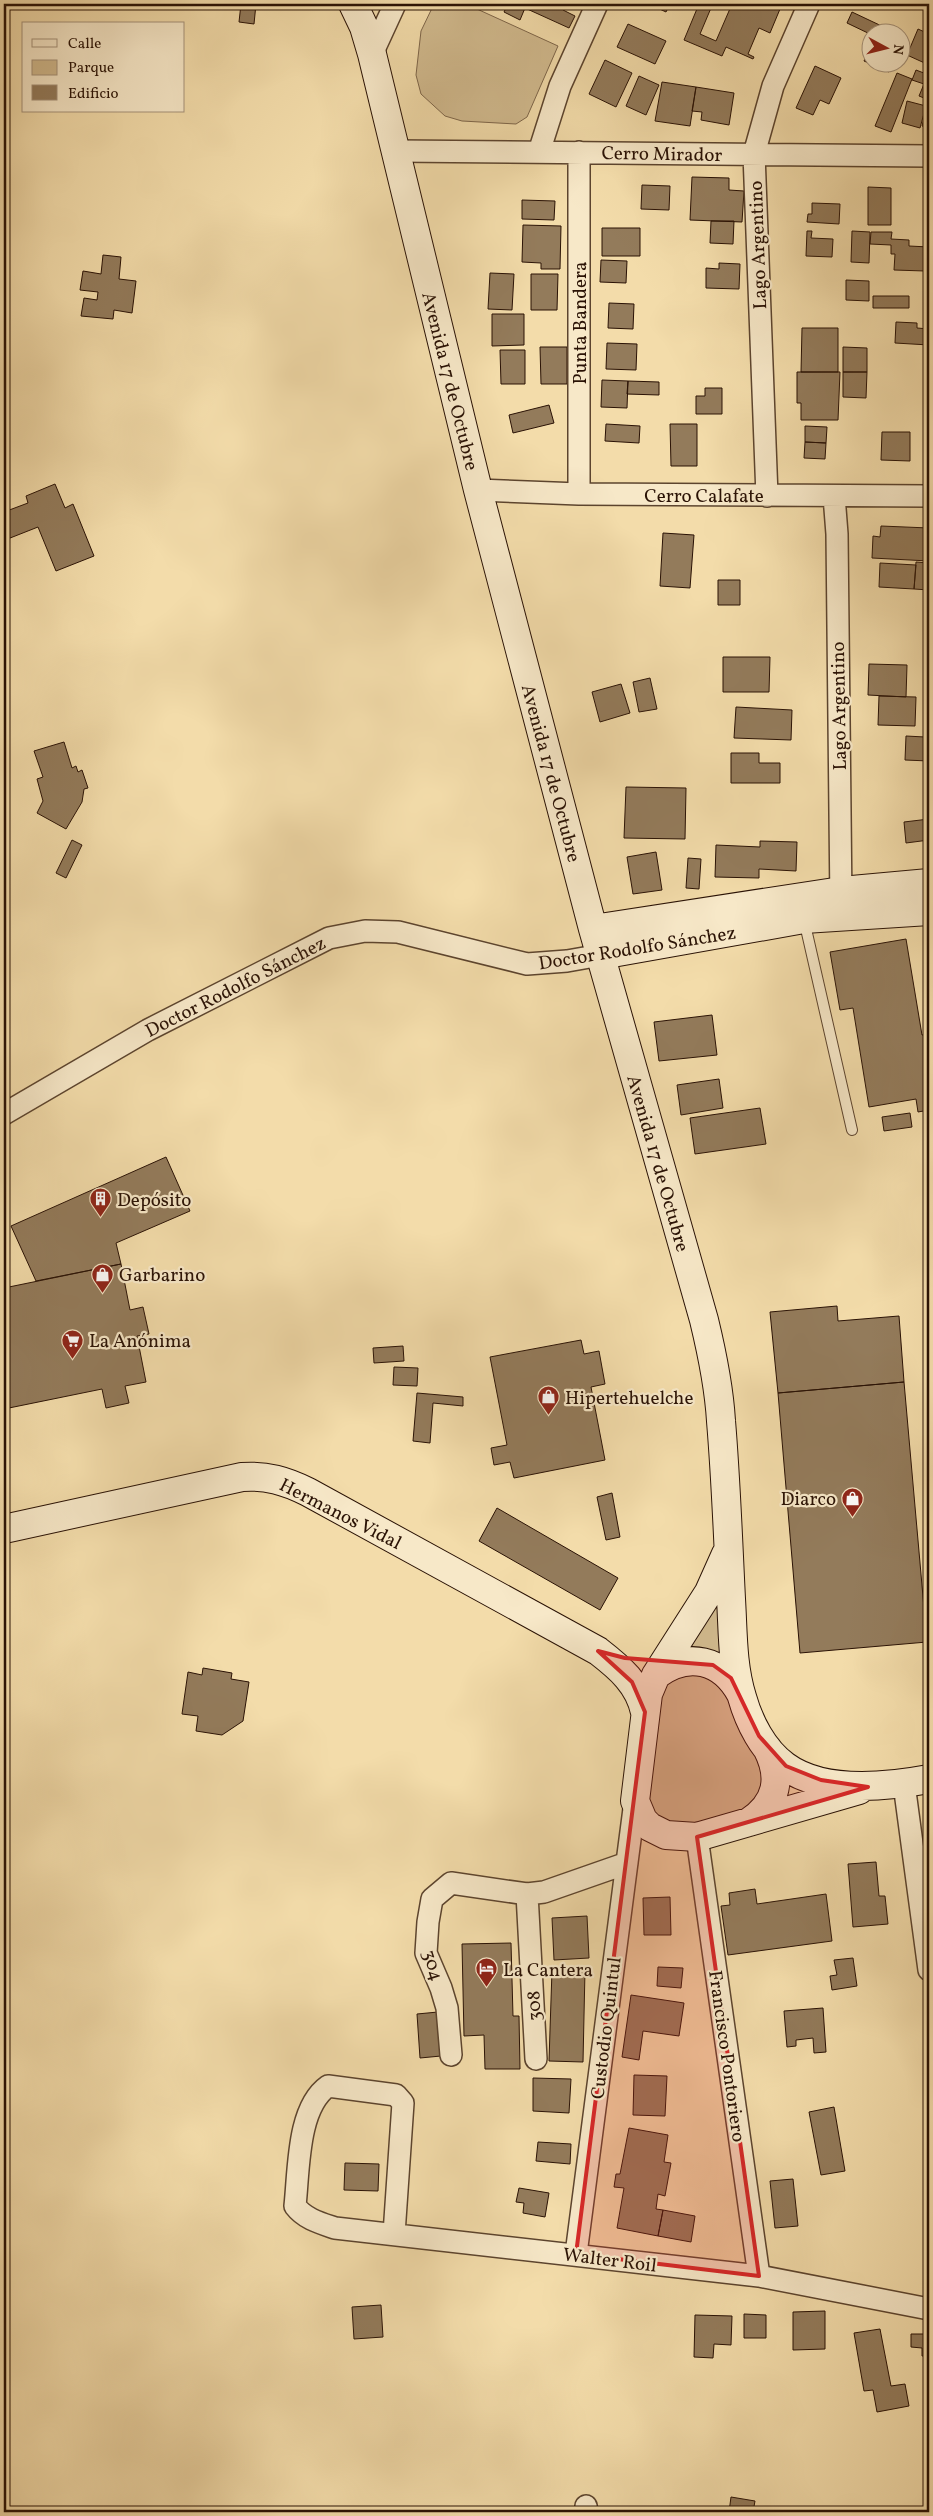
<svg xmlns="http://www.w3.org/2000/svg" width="933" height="2516" font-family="Vollkorn,serif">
<rect width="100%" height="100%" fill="#f3dcaa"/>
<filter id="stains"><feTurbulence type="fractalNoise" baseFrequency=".004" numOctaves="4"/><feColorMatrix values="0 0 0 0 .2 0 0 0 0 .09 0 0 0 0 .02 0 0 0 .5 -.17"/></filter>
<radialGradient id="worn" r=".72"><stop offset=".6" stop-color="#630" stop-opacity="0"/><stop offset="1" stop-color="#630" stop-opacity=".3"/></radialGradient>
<path fill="#d1ba8e" stroke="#7e664a" d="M 434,4 L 466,4 L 558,46 L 527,117 L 516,124 L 462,121 L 445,116 L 421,94 L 416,75 L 421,31 Z
M 719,1587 L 728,1657 L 685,1648 Z
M 688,1673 L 719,1679 L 767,1769 L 754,1807 L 704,1828 L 659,1820 L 645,1798 L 657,1700 L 666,1682 Z"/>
<path fill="#937b5b" stroke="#2a1205" d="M 241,4 L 256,4 L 254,24 L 239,22 Z
M 508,4 L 566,4 L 563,10 L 575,16 L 569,28 L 525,8 L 520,20 L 504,12 Z
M 649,4 L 670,4 L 666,12 Z
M 699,4 L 711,8 L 700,34 L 716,41 L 732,4 L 768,4 L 780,9 L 770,33 L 759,28 L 748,54 L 754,57 L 753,59 L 726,47 L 722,56 L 684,40 Z
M 852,12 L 888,29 L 886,32 L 870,32 L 870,34 L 847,23 Z
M 628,24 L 666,41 L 655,64 L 617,47 Z
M 918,29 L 929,34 L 929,65 L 907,55 Z
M 870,47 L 870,62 L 894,62 L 889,72 L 864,61 Z
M 605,60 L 632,73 L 616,107 L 589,94 Z
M 815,66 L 841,78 L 829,104 L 820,100 L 813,115 L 796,108 Z
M 916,70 L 929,75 L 929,100 L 919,96 L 924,84 L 912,80 Z
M 897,73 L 912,79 L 891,132 L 875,126 Z
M 639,76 L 659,85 L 646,115 L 626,106 Z
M 662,82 L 696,87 L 690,126 L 655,121 Z
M 696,87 L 734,93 L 729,125 L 701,120 L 702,112 L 692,111 Z
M 907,101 L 926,106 L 920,128 L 902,123 Z
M 927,107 L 929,108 L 929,128 L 922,126 Z
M 692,177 L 729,178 L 729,190 L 744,191 L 742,222 L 690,220 Z
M 642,185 L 670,186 L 669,210 L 641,209 Z
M 868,187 L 891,188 L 891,225 L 868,225 Z
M 522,200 L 555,201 L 554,220 L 522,219 Z
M 812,203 L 840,204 L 839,224 L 807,222 L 808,214 L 812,214 Z
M 711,221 L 734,221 L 733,244 L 710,243 Z
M 523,225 L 561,226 L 560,269 L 541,269 L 541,263 L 522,262 Z
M 602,228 L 640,228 L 640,256 L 602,256 Z
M 807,231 L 812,231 L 811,238 L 833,239 L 832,257 L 806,256 Z
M 852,231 L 870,232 L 869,263 L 851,262 Z
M 871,232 L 892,232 L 891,239 L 909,240 L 909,246 L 929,247 L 929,266 L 925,265 L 925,271 L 894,270 L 895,254 L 891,254 L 891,245 L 870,244 Z
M 103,255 L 121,257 L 119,279 L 136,281 L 132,313 L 114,310 L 113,319 L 81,316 L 84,298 L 97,300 L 98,292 L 80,290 L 83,271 L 101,274 Z
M 601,260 L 627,261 L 626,283 L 600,282 Z
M 719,263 L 740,264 L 739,289 L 706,288 L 706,268 L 719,269 Z
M 490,273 L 514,274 L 512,310 L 488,309 Z
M 531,274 L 558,274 L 557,310 L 531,310 Z
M 846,280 L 869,281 L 869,301 L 846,300 Z
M 873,296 L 909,296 L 909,308 L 873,308 Z
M 609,303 L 634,304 L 633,329 L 608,328 Z
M 492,314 L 524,314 L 524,345 L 492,346 Z
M 896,322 L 917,323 L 917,328 L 929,329 L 929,345 L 895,343 Z
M 802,328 L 838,328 L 838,372 L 801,372 Z
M 607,343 L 637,344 L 636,370 L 606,369 Z
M 540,347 L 567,347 L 567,384 L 541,384 Z
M 843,347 L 867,348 L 867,372 L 843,372 Z
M 500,350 L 525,350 L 525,384 L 501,384 Z
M 797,372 L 840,372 L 838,420 L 801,420 L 801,403 L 797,403 Z
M 843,372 L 867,372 L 866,398 L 843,397 Z
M 602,380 L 628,381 L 627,408 L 601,407 Z
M 628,381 L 659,382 L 659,395 L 627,394 Z
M 705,388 L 722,388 L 722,414 L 696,414 L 696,396 L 705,396 Z
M 549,405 L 554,423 L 513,433 L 509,415 Z
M 606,424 L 640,426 L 639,443 L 605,441 Z
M 670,424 L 697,424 L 697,466 L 671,466 Z
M 805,426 L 827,427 L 826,443 L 805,442 Z
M 882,432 L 910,432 L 910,461 L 881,460 Z
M 805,442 L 826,443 L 825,459 L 804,458 Z
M 55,484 L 65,508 L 73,504 L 94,556 L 56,571 L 38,527 L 5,540 L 4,538 L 4,512 L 28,503 L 26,496 Z
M 881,526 L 929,528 L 929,561 L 872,558 L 873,536 L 880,537 Z
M 663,533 L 694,535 L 690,588 L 660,586 Z
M 916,562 L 929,563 L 929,590 L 914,589 Z
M 880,563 L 916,565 L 914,589 L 879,587 Z
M 718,580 L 740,580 L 740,605 L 718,605 Z
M 723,657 L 770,657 L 769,692 L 723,692 Z
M 869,664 L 907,665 L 906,697 L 868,695 Z
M 650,678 L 657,709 L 639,712 L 633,682 Z
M 621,684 L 630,713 L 600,722 L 592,692 Z
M 879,696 L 916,697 L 915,726 L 878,725 Z
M 736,707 L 792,710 L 791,740 L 734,738 Z
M 925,725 L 929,725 L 929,761 L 905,760 L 906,736 L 925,737 Z
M 64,742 L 72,768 L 76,766 L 78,772 L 82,770 L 88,788 L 84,789 L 82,802 L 66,829 L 37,813 L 43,801 L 37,779 L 43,777 L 34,751 Z
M 731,753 L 759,753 L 759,763 L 780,763 L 780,783 L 731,783 Z
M 926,782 L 929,782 L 929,807 L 926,807 Z
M 626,787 L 686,788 L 685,839 L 624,838 Z
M 929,819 L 929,840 L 906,843 L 904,822 Z
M 72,840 L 82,845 L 66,878 L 56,873 Z
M 760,841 L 797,842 L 796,871 L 759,869 L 759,878 L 715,877 L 716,845 L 760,847 Z
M 656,852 L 662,890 L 633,894 L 627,857 Z
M 688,858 L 701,859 L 699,889 L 686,888 Z
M 906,939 L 922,1035 L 929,1034 L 929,1110 L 918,1112 L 916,1099 L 869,1107 L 853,1008 L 840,1010 L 830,952 Z
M 712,1015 L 717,1055 L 659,1061 L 654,1022 Z
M 719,1079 L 723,1108 L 681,1115 L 677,1085 Z
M 760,1108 L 766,1144 L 695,1154 L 690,1118 Z
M 910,1113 L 912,1127 L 884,1131 L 882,1117 Z
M 166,1157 L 190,1211 L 116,1243 L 121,1264 L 36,1281 L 11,1226 Z
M 121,1264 L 130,1310 L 143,1307 L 149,1334 L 137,1336 L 146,1382 L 125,1386 L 129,1403 L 106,1408 L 102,1389 L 4,1409 L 4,1288 Z
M 837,1306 L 838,1321 L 899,1316 L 904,1382 L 778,1393 L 770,1312 Z
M 581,1340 L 584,1354 L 599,1351 L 605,1384 L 591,1387 L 605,1460 L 514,1478 L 510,1462 L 494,1465 L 491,1448 L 507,1445 L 490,1357 Z
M 403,1346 L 404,1361 L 374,1363 L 373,1348 Z
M 394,1367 L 418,1368 L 417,1386 L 393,1385 Z
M 904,1382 L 927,1642 L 800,1653 L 778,1393 Z
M 417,1393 L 463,1397 L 463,1406 L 433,1403 L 430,1443 L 413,1441 Z
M 612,1493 L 620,1537 L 606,1540 L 597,1497 Z
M 497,1508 L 618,1578 L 600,1610 L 479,1541 Z
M 203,1668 L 232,1673 L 231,1679 L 249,1682 L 243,1721 L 222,1735 L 196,1731 L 198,1716 L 182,1714 L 188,1672 L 202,1675 Z
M 876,1862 L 879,1896 L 885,1896 L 888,1924 L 853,1927 L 848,1864 Z
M 755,1889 L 757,1904 L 826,1894 L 832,1941 L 728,1955 L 721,1906 L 730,1905 L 729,1893 Z
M 670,1897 L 671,1935 L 644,1935 L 643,1898 Z
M 587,1916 L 589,1958 L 554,1960 L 552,1918 Z
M 511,1943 L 513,2016 L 519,2016 L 520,2069 L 485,2069 L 484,2035 L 464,2036 L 462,1944 Z
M 853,1958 L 857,1986 L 832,1990 L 830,1976 L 837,1975 L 834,1960 Z
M 658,1967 L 683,1968 L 681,1988 L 657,1986 Z
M 552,1970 L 585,1970 L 583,2062 L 549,2061 Z
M 631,1995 L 684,2003 L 679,2036 L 643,2031 L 639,2060 L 622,2057 Z
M 823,2008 L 826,2052 L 814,2053 L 813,2038 L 796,2040 L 796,2046 L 787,2047 L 784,2011 Z
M 438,2012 L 441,2056 L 420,2058 L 417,2014 Z
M 634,2075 L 667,2076 L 665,2116 L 633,2115 Z
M 533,2078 L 571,2079 L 569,2113 L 533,2111 Z
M 834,2107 L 845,2171 L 821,2175 L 809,2112 Z
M 629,2128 L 668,2135 L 664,2162 L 671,2163 L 665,2196 L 658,2194 L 656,2209 L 663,2210 L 658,2236 L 617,2228 L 624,2188 L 614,2187 L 616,2174 L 620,2174 Z
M 538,2142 L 571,2144 L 570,2164 L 536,2161 Z
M 345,2163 L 379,2164 L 378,2191 L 344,2190 Z
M 793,2179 L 798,2226 L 775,2228 L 770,2181 Z
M 519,2188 L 549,2193 L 545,2217 L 523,2213 L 524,2203 L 516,2202 Z
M 663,2210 L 695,2216 L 691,2242 L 658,2236 Z
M 381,2305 L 383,2337 L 354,2339 L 352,2307 Z
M 825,2311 L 825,2349 L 793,2350 L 793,2312 Z
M 744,2314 L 766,2315 L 766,2338 L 744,2338 Z
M 695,2315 L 732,2316 L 731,2345 L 714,2344 L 713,2358 L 694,2357 Z
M 880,2329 L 891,2386 L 905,2384 L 909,2406 L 877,2412 L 873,2390 L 864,2391 L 854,2333 Z
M 911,2334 L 929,2334 L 929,2356 L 922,2356 L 922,2348 L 911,2347 Z
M 731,2497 L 755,2501 L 753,2512 L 729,2512 Z"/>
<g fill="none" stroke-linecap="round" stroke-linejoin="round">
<defs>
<path id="lane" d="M 804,920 L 852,1130"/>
<path id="street" d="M 372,54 L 395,4
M 396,151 L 929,156
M 539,152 L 560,86 L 597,4
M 478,490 L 579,494 L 929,496
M 579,494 L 579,152
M 767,496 L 754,154 L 773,86 L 809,4
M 834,496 L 837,534 L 841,905
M 4,1114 L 148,1030 L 329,938 L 365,931 L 398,932 L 527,964 L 567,961 L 601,955
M 904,1784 L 929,1970
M 697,1837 L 759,2276
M 527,1894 L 536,2059
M 451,2055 L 447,2008 L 441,1988 L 426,1953 L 428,1922 L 432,1899 L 451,1883 L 527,1894 L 544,1892 L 627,1863
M 394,2234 L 403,2103 L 396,2095 L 328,2086 C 297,2108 299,2170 295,2206 C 305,2219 320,2223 335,2228 L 759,2276 L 929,2309
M 576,2254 L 635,1801
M 586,2506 L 587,2512"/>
<path id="secondary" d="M 353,4 L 364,27 L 372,54 L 478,490 L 593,929 L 704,1320 C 712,1353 719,1387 721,1421 C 726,1480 728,1539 731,1599 C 733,1631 732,1665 742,1697 C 749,1722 763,1750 785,1766 C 823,1794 886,1787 929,1779
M 593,929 L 841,891 L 929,883
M 601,955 L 804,919 L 929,911
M 4,1529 L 242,1477 C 266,1475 286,1481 308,1492 L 598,1651 C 620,1668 639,1684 645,1712
M 726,1554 L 709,1592 L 656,1675 L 648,1694 L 635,1801 L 643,1820 L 650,1827 L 666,1835 L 697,1837 L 859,1790
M 656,1675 C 688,1651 722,1659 741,1694
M 749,1822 C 778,1803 782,1777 767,1748"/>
</defs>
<use href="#lane" stroke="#5c442e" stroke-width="12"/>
<use href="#street" stroke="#5c442e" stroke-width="24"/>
<use href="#secondary" stroke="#2a1205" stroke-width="30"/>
<use href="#lane" stroke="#f7e8c8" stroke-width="10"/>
<use href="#street" stroke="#f7e8c8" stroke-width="21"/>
<use href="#secondary" stroke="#f7e8c8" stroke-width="28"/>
</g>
<path fill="#d62828" fill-opacity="0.2" stroke="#d62828" stroke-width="4" stroke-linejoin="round" d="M 598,1651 L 625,1658 L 713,1665 L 731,1678 L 759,1736 L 786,1766 L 821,1780 L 868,1787 L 697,1837 L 759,2276 L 576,2254 L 645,1712 L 632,1682 Z"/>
<defs>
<symbol id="building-pin" viewBox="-11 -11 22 30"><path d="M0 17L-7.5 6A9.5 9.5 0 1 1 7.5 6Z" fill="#8f2418" stroke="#f7e8c8"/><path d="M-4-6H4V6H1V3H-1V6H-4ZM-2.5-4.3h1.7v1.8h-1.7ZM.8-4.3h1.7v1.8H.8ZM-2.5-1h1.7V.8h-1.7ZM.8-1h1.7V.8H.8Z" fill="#fff"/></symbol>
<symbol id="shop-pin" viewBox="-11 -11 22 30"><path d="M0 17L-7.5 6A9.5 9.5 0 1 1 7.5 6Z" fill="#8f2418" stroke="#f7e8c8"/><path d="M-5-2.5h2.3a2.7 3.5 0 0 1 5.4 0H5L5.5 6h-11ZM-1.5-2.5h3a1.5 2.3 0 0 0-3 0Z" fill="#fff"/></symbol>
<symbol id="supermarket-pin" viewBox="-11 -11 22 30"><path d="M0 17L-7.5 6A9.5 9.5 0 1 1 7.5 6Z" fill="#8f2418" stroke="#f7e8c8"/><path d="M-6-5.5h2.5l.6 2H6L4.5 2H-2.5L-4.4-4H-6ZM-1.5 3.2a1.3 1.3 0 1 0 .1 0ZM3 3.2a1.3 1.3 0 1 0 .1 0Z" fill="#fff"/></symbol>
<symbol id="hotel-pin" viewBox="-11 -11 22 30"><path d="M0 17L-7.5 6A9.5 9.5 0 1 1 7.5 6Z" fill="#8f2418" stroke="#f7e8c8"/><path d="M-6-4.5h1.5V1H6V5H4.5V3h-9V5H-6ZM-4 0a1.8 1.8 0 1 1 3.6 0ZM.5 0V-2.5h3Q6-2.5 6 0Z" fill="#fff"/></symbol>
</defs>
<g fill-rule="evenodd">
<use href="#building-pin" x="88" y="1186" width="25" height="34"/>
<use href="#shop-pin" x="90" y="1262" width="25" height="34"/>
<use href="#supermarket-pin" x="60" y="1328" width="25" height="34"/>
<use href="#shop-pin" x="536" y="1384" width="25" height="34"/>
<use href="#shop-pin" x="840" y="1486" width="25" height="34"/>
<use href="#hotel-pin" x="474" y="1956" width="25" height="34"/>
</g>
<g text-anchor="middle" stroke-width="4.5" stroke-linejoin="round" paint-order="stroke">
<g font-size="19" fill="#2a1205" stroke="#f7e8c8">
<text transform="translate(662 153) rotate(1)" y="7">Cerro Mirador</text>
<text transform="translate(757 245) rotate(-92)" y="7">Lago Argentino</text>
<text transform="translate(579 323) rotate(-90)" y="7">Punta Bandera</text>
<text transform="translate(451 381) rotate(76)" y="7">Avenida 17 de Octubre</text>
<text x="704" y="502">Cerro Calafate</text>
<text transform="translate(838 706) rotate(-91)" y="7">Lago Argentino</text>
<text transform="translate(552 773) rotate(75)" y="7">Avenida 17 de Octubre</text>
<text transform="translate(637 947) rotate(-9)" y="7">Doctor Rodolfo Sánchez</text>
<text transform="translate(235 986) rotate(-27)" y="7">Doctor Rodolfo Sánchez</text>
<text transform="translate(659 1163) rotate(74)" y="7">Avenida 17 de Octubre</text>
<text transform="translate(341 1513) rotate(27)" y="7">Hermanos Vidal</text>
<text transform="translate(434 1965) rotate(73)" y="7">304</text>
<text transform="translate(533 2006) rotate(-93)" y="7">308</text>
<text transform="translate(605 2028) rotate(-83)" y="7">Custodio Quintul</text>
<text transform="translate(728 2056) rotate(82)" y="7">Francisco Pontoriero</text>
<text transform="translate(610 2259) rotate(7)" y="7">Walter Roil</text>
</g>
<g font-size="19" fill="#2a1205" stroke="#f7e8c8" text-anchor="start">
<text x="117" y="1206">Depósito</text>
<text x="119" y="1281">Garbarino</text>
<text x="89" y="1347">La Anónima</text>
<text x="565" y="1404">Hipertehuelche</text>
<text x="836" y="1505" text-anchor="end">Diarco</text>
<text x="503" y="1976">La Cantera</text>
</g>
</g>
<rect width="933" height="2516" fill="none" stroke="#f3dcaa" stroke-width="20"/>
<rect x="5" y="5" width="923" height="2506" fill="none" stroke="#2a1205" stroke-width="2.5"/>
<rect x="10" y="10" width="913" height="2496" fill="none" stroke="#2a1205"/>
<rect x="22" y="22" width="162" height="90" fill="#f7e8c8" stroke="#a5927a"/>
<rect x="32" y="39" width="25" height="8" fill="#f7e8c8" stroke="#a5927a"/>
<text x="68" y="48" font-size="15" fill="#2a1205">Calle</text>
<rect x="32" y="60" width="25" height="15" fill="#d1ba8e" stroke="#a5927a"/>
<text x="68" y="72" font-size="15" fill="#2a1205">Parque</text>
<rect x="32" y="85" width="25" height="15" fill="#937b5b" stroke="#a5927a"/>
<text x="68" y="98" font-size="15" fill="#2a1205">Edificio</text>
<g transform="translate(886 48) rotate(97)"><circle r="24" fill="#f7e8c8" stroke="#a5927a"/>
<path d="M0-4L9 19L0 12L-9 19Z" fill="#8f2418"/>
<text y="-8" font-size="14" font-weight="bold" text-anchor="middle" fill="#2a1205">N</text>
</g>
<rect width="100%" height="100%" filter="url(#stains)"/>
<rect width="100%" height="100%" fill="url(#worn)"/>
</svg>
